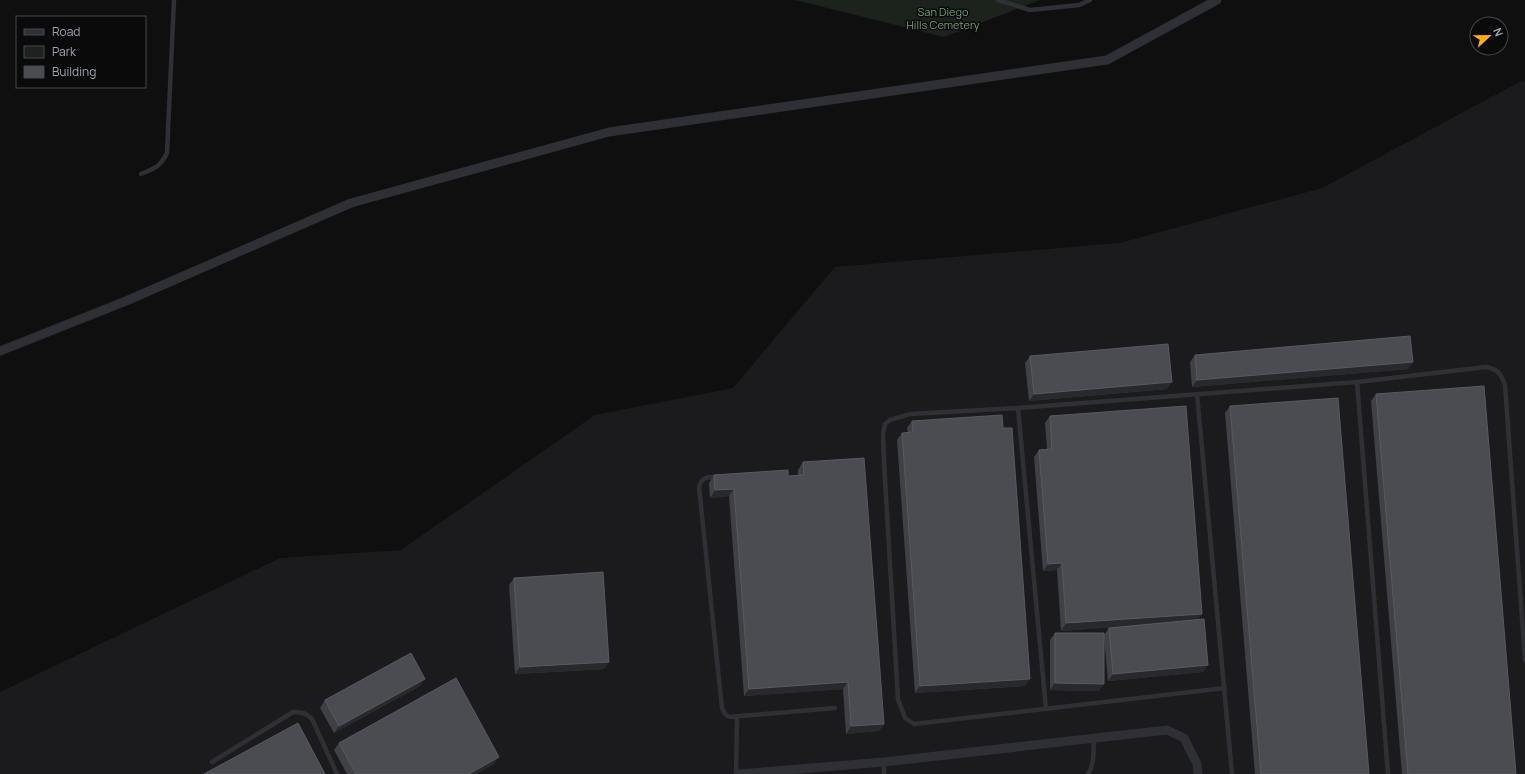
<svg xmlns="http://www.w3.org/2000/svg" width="1525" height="774" font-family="Manrope,sans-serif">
<rect width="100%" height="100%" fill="#0f0f10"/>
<path fill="#1b1b1d" d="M 1521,81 L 1525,82 L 1525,774 L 0,774 L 0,692 L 280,558 L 401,550 L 595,415 L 733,388 L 835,267 L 1120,243 L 1322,188 Z"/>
<path fill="#1b231c" d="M 795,0 L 1040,0 L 944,37 Z"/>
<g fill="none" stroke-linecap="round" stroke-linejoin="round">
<path stroke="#2f3035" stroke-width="4.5" d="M 998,0 L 1030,10 L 1079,5 L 1090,0
M 141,174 C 155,168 160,167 167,153 L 174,0
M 1357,382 L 1388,774
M 1197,394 L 1232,774
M 1018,408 L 1046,709
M 719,477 C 709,477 702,476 699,487 L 722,708 L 725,714 L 729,717 L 835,708
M 1225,688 L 914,724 L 905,718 L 898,699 L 884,462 L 883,434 L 885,424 L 890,420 L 910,414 L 1018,408 L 1357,382 L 1486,367 C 1498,369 1501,374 1505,385 L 1525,660
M 212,762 L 293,712 C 301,712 307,713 312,719 L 337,774
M 884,762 L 884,774
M 736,774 L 737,717
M 1088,774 C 1095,764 1093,750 1094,738"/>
<path stroke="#2f3035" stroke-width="9" d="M 0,351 L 126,301 L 351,203 L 609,132 L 1107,60 L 1217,0
M 739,774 L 884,762 L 1167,730 L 1184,738 L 1197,764 L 1198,774"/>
</g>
<path fill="#3f4146" d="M 1195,355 L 1413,362 L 1408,369 L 1192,387 L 1190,362 Z
M 1030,356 L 1167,389 L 1029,401 L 1025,363 Z
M 1376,394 L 1516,774 L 1402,774 L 1371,401 Z
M 1230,406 L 1369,774 L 1255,774 L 1225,413 Z
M 1050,416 L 1202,614 L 1197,620 L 1208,665 L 1203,672 L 1108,681 L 1104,637 L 1099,691 L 1050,690 L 1050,640 L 1055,633 L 1104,635 L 1109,628 L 1153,624 L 1061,631 L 1057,570 L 1043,571 L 1034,457 L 1039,450 L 1047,449 L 1045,423 Z
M 912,421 L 1025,686 L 915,693 L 897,440 L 902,433 L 908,433 L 907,428 Z
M 803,462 L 884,724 L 879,731 L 846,734 L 843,689 L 744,696 L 729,496 L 710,498 L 709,483 L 714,475 L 788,476 L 798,476 L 798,470 Z
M 514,578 L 609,662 L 604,669 L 515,674 L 509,585 Z
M 420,686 L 334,733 L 320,708 L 325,700 Z
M 339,743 L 494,764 L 476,774 L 347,774 L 334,750 Z"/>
<path fill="#28292c" d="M 1413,362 L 1408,369 L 1192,387 L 1197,380 Z
M 1172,382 L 1167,389 L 1029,401 L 1034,394 Z
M 734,489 L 729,496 L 710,498 L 715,490 Z
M 1062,563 L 1057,570 L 1043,571 L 1048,564 Z
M 1202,614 L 1197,621 L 1061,631 L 1066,623 Z
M 609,662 L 604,669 L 515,674 L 520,667 Z
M 1208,665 L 1203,672 L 1108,681 L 1113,674 Z
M 425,679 L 420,686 L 334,733 L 339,726 Z
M 1030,679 L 1025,686 L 915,693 L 920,686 Z
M 848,682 L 843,689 L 744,696 L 749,689 Z
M 1055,683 L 1104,684 L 1099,691 L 1050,690 Z
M 884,724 L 879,731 L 846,734 L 851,726 Z
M 499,757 L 494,764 L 476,774 L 469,774 Z"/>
<path fill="#4a4c52" stroke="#575a61" d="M 1410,336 L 1413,362 L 1197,380 L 1195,355 Z
M 1168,344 L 1172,382 L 1034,394 L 1030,356 Z
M 1484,386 L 1516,774 L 1408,774 L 1376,394 Z
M 1338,398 L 1369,774 L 1261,774 L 1230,406 Z
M 1186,406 L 1202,614 L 1066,623 L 1062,563 L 1048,564 L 1039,450 L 1052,449 L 1050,416 Z
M 1002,415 L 1003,428 L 1012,428 L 1030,679 L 920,686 L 902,433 L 913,432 L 912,421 Z
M 864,458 L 884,724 L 851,726 L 848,682 L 749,689 L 734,489 L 715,490 L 714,475 L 788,470 L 788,476 L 804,475 L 803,462 Z
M 603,572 L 609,662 L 520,667 L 514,578 Z
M 1204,619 L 1208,665 L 1113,674 L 1109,628 Z
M 1055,633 L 1104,633 L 1104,684 L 1055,683 Z
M 411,653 L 425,679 L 339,726 L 325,700 Z
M 456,678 L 499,757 L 469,774 L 356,774 L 339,743 Z
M 298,723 L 325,774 L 204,774 Z"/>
<g text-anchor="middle" stroke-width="3" stroke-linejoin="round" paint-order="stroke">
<g font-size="11" fill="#749f76" stroke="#0a0a0b">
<text x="943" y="16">San Diego<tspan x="943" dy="13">Hills Cemetery</tspan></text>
</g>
</g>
<rect x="16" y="16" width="130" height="72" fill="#0a0a0b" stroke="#46484e"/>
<rect x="24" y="29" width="20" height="6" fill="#2f3035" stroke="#46484e"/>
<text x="52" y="36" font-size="12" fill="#9fa5b2">Road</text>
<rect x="24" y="46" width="20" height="12" fill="#1b231c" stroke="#46484e"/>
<text x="52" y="56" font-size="12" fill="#9fa5b2">Park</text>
<rect x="24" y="66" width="20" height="12" fill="#4a4c52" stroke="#46484e"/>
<text x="52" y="76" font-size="12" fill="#9fa5b2">Building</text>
<g transform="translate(1489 36) rotate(68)"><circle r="19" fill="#0a0a0b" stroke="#46484e"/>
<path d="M0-3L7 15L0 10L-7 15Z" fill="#feae19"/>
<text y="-6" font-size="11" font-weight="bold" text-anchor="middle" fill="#9fa5b2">N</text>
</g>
</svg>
